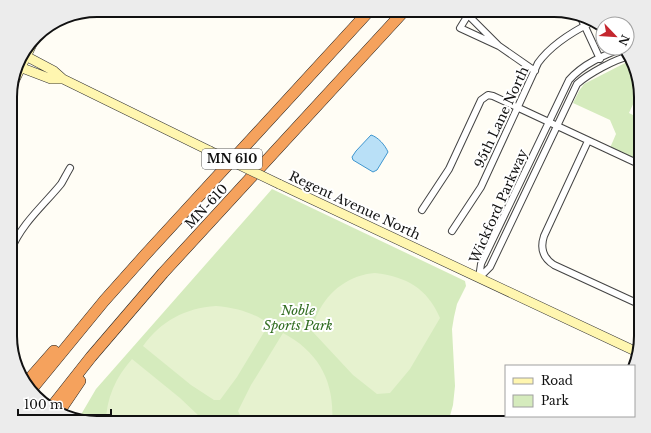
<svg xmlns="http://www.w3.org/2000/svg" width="651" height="433" font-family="'Libre Baskerville',serif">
<rect width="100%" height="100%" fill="#fffdf5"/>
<path fill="#d5ebbd" d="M 632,61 L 640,89 L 629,113 L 641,119 L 641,146 L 636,156 L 632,158 L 610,148 L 616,134 L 610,120 L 573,103 L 579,91 L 584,84 L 627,62 Z
M 272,189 L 465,281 L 466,286 L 457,304 L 454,317 L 452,329 L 455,386 L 453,405 L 448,423 L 97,423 L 79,418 L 96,389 Z"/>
<path fill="#e6f2cf" d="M 375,273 C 407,277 427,288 440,318 L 410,369 L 390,393 L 377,394 L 353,375 L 312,331 C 314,325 315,318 318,313 C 329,290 350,275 375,273 Z
M 216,306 C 236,308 253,312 269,324 L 237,377 L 220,400 L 214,400 L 191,385 L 143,346 C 161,321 185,308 216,306 Z
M 283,333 C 319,352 335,382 332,423 L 252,423 L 241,417 L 238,411 L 251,385 Z
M 132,359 L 180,398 L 200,417 L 201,423 L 106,423 C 106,398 116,377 132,359 Z"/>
<path fill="#b9e0f7" stroke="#3f96cf" d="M 371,135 C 378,137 385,145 388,152 L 377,170 L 373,172 L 353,160 L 352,157 L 356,151 Z"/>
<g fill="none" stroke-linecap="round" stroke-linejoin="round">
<defs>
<path id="street" d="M 581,18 L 600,59
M 499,46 L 468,15 L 460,28 L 499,46 L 535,71
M 588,141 L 544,236 C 540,248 543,258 554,265 L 641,305
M 637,163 L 641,155
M 422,210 L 449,169 L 481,100 L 488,95 L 493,96 L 641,165
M 452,231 L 481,187 L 538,63 C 551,45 572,32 592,22
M 11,250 C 22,223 43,206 61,184 C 64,179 67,173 70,168
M 479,278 L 481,264 L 569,80 C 583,64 604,55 623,48
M 479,278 L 490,267 L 577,84 C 588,74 615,59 630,56"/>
<path id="secondary" d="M 22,54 L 54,71 L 63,79 L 210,151
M 17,66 L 51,79 L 63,79
M 11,88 L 36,36
M 279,184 L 637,352"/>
<path id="highway" d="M 25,384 L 54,351
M 31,390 L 104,301 L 145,255 L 370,10
M 50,409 L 91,357 L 163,273 L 405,10
M 59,412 L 80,381"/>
</defs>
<use href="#street" stroke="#444" stroke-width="8"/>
<use href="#secondary" stroke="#333" stroke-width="10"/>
<use href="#highway" stroke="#222" stroke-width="12"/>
<use href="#street" stroke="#fff" stroke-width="6"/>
<use href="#secondary" stroke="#fff6b0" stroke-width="9"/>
<use href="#highway" stroke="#f5a25d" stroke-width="11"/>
<defs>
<path id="secondary-bridge" d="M 210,151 L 279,184"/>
</defs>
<use href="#secondary-bridge" stroke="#333" stroke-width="10" stroke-linecap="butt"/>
<use href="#secondary-bridge" stroke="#fff6b0" stroke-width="9"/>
</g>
<g text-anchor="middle" stroke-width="4" stroke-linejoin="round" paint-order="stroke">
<rect fill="#fff" stroke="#585858" stroke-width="1" x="202" y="149" width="60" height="20" rx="3"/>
<g font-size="12" font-weight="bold" fill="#111">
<text x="232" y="163">MN 610</text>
</g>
<g font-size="13" fill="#111" stroke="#fff">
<text transform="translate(501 117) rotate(-65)" y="5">95th Lane North</text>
<text transform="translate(355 205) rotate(25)" y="5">Regent Avenue North</text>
<text transform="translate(206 206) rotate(-47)" y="5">MN-610</text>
<text transform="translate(498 206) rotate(-66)" y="5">Wickford Parkway</text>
</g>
<g font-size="13" font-style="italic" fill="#2f6b1f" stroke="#fff">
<text x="298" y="315">Noble<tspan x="298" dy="15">Sports Park</tspan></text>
</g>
</g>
<path d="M0 0H651V433H0ZM97 17H554A80 80 0 0 1 634 97V336A80 80 0 0 1 554 416H97A80 80 0 0 1 17 336V97A80 80 0 0 1 97 17Z" fill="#ececec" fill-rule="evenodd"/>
<path fill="none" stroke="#111" stroke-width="2" d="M97 17H554A80 80 0 0 1 634 97V336A80 80 0 0 1 554 416H97A80 80 0 0 1 17 336V97A80 80 0 0 1 97 17Z"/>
<rect x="505" y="365" width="130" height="52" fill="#ffffff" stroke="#a0a0a0"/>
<rect x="513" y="378" width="20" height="6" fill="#fff6b0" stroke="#a0a0a0"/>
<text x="541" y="385" font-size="12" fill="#111111">Road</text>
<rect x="513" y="395" width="20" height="12" fill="#d5ebbd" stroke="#a0a0a0"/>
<text x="541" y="405" font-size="12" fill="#111111">Park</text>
<g transform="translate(615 36) rotate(115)"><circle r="19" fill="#ffffff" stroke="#a0a0a0"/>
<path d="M0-3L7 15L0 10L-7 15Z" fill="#c4262e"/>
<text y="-6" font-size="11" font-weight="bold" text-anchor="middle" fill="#111111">N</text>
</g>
<path d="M18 409v6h93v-6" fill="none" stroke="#111111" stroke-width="2"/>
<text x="24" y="409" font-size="12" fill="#111111" stroke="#ffffff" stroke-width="3" paint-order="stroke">100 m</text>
</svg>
